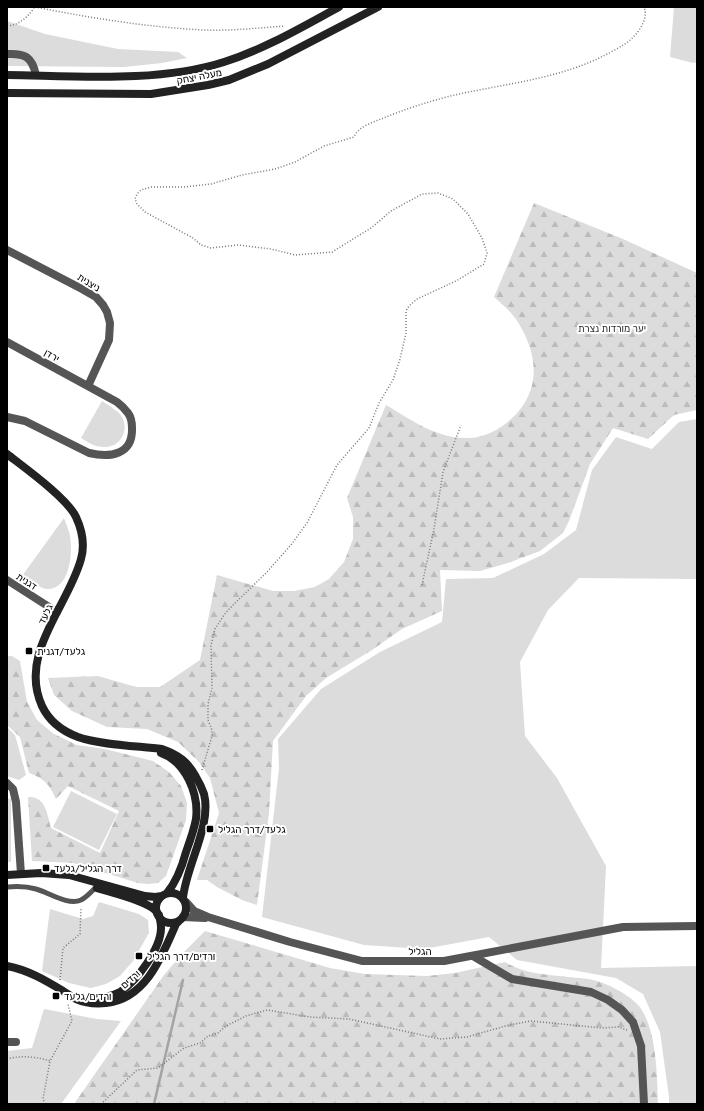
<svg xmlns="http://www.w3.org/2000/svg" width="704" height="1111" font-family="Rubik,'Noto Sans Hebrew',sans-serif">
<defs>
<pattern id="forest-firs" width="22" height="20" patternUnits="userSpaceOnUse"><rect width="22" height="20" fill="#dcdcdc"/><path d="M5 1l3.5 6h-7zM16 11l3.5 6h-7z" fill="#bbb"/></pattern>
</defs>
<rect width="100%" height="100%" fill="#fff"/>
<path fill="#dcdcdc" d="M 674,7 L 697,7 L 697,62 L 693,63 L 670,57 Z
M 7,21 L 45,34 L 118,49 L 178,52 L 187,58 L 162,63 L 124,67 L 7,66 Z
M 102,401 C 108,405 115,409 120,414 C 131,428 121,448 104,447 C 95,447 89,443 81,438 Z
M 697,419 L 697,579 L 579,578 L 548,610 L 520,662 L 525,736 L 557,778 L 606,866 L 601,968 L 697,966 L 697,1104 L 669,1104 L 669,1097 L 660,1032 L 643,994 L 616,978 L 517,960 L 489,937 L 424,949 L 364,945 L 262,917 L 279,768 L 278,739 L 321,689 L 380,652 L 442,622 L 446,579 L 493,578 L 544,554 L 576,530 L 592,470 L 616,437 L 652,449 L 679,422 Z
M 64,518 C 66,524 69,530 70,536 C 73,553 70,590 47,589 C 41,589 28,579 22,576 Z
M 7,727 L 15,735 L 26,775 L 19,780 L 7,776 Z
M 71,791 L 117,814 L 99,850 L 53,827 Z
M 7,798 L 11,799 L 11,862 L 7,862 Z
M 99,902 L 139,914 L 148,920 L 149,933 L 133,961 L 120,976 L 106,984 L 91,988 L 69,983 L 42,971 L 50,909 L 83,919 L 93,916 Z
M 44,1009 L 97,1019 L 121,1021 L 61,1104 L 7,1104 L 7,1051 L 32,1048 Z"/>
<path fill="url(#forest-firs)" d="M 534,203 L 623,239 L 697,273 L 697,410 L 674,415 L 648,439 L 613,428 L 590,464 L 569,521 L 563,533 L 540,551 L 508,563 L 480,571 L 440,570 L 442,611 L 402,629 L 372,650 L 326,678 L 306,696 L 273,741 L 269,813 L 257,905 L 242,900 L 217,887 L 207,880 L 197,880 L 219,813 L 210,778 L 199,762 L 178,742 L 147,729 L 107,727 L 72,711 L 54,695 L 48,678 L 98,676 L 136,687 L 160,687 L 200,660 L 217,575 L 273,591 L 294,591 L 315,587 L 329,579 L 344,562 L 353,539 L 353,517 L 347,498 L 386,405 C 411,420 436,438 466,438 C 482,439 499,430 510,420 C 541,393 539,357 519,324 C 513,313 503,305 494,297 Z
M 7,656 L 12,656 L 20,661 L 27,702 L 37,720 L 54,734 L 77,745 L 105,749 L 153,761 L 169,772 L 181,786 L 187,803 L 186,820 L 166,876 L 158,883 L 147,884 L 138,883 L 73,863 L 32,861 L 28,797 C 46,796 47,814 51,828 L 100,853 L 119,811 L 68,786 L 56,799 C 49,784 45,779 29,773 L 20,737 L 7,725 Z
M 205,931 L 330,968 L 365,974 L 427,976 L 455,973 L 505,962 C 525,974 544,974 567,977 C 578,978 590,978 600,982 C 614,987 629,995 639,1006 C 657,1029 657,1076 658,1104 L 74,1104 L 164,975 L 182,954 Z"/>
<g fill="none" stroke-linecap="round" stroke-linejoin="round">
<path stroke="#a3a3a3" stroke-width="2.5" d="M 154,1104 L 183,980"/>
<path stroke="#777" stroke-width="1.5" stroke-dasharray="1 2" stroke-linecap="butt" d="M 35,7 C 91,18 146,27 203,30 C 231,31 258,28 285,26
M 7,26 C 19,25 27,18 34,8
M 422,585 L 434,529 L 443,472 L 461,425
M 202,770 L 212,736 L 212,730 L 208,720 L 208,704 L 212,688 L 211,645 L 215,629 L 224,615 L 230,608 L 266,573 L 291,545 L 307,523 L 337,465 L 369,428 L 379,403 L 393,380 L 400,359 L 406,333 L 406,311 L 409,306 L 417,299 L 456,281 L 479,267 L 484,264 L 487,253 L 482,238 L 468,214 L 453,199 L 438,193 L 422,194 L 391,211 L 371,228 L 332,252 L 295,255 L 271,249 L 238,245 L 211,248 L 201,245 L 193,238 L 145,212 L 137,204 L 135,199 L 137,194 L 141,190 L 151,187 L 184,187 L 211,184 L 242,175 L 275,169 L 295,162 L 324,146 L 354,137 C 358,127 371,123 381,119 C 405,109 433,100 459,94 C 510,83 564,78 611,52 C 622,46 632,41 639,30 C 644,23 647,15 644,7
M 60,980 L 63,948 L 80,934 L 81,908
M 7,1059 C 20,1055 38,1057 50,1061 L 72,1021 L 68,1004
M 45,1104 L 43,1099 L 50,1061
M 101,1104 L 137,1070 L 158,1068 L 184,1048 L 200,1043 L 208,1036 L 218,1033 L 226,1026 L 246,1016 L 267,1010 L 310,1017 L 349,1019 L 440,1039 L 467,1037 L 509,1025 L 531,1021 L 602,1028 L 618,1027 L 627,1030"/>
<path stroke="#555" stroke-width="5" d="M 7,887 C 17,886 26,886 36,889 C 48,892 68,906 81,900 C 87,897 92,891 96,887"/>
<path stroke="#555" stroke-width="8" d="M 7,54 C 25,53 32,57 36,75
M 7,250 L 82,289 L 96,297 L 103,305 L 107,312 L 110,323 L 109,340 L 88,386
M 7,342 L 117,402 C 121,405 125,409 128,413 C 131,417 132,424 132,428 C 133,455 110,458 89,453 L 25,421 L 7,417
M 7,580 L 57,612
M 7,783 L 13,789 L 16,802 L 21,874
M 186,902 L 194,911 L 208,917 L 290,942 L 362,961 L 444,961 L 623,927 L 697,926
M 183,917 L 205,918
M 473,956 L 512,979 L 591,992 L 608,1000 L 622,1010 L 633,1022 L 641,1046 L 644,1104
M 7,1042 L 16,1042"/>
<path stroke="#222" stroke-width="8" d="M 7,75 C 75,76 159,83 224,62 C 265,49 302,27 339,7
M 7,93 L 151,94 L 208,85 L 229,80 L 268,64 L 378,7
M 7,454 C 25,468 67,498 76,517 C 82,530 85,545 81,559 C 68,607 18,653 42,706 C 49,721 62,731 78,737 C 101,745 137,746 162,749 C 179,755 188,762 196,777 C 199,782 202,788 204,794 C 212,825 186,866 183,898
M 161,753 C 186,762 199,794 196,819 C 194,830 190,841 186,852 C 182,867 177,881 167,893
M 7,875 L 41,873 L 69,875 L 145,896 L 155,897 L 162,896
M 97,888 C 112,893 148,901 157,912
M156 908a15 15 0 1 1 30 0a15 15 0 1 1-30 0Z
M 7,966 C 28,970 45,980 63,991 C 67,993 71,997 76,999 C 85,1003 96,1004 106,1003 C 146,999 162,956 176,924 L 179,921
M 93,999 C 102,998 112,996 120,992 C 137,981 161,948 161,928 C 161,924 160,919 159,915"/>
</g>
<g fill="#000" stroke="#fff" stroke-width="1.5">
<rect x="25" y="647" width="8" height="8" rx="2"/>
<rect x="206" y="825" width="8" height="8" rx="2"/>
<rect x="42" y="864" width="8" height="8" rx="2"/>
<rect x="135" y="952" width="8" height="8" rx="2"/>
<rect x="52" y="992" width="8" height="8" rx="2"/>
</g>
<g text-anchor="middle" stroke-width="4" stroke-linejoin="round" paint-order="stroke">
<g font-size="10" fill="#000" stroke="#fff">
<text transform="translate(199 76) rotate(-11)" y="4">מעלה יצחק</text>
<text transform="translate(89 282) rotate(32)" y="4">ניצנית</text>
<text transform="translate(52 355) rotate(29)" y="4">ירדן</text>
<text transform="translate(27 581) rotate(33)" y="4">דגנית</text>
<text transform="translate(45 614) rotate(-64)" y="4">גלעד</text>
<text x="420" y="955">הגליל</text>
<text transform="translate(130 979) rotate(-42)" y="4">ורדים</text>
</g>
<g font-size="10" fill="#333" stroke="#fff">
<text x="612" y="332">יער מורדות נצרת</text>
</g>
<g font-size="10" fill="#000" stroke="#fff" text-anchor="start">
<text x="37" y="655">גלעד/דגנית</text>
<text x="218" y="833">גלעד/דרך הגליל</text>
<text x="54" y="872">דרך הגליל/גלעד</text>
<text x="147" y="960">ורדים/דרך הגליל</text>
<text x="64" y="1000">ורדים/גלעד</text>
</g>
</g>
<rect width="704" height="1111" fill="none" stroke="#000000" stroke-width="16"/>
</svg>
